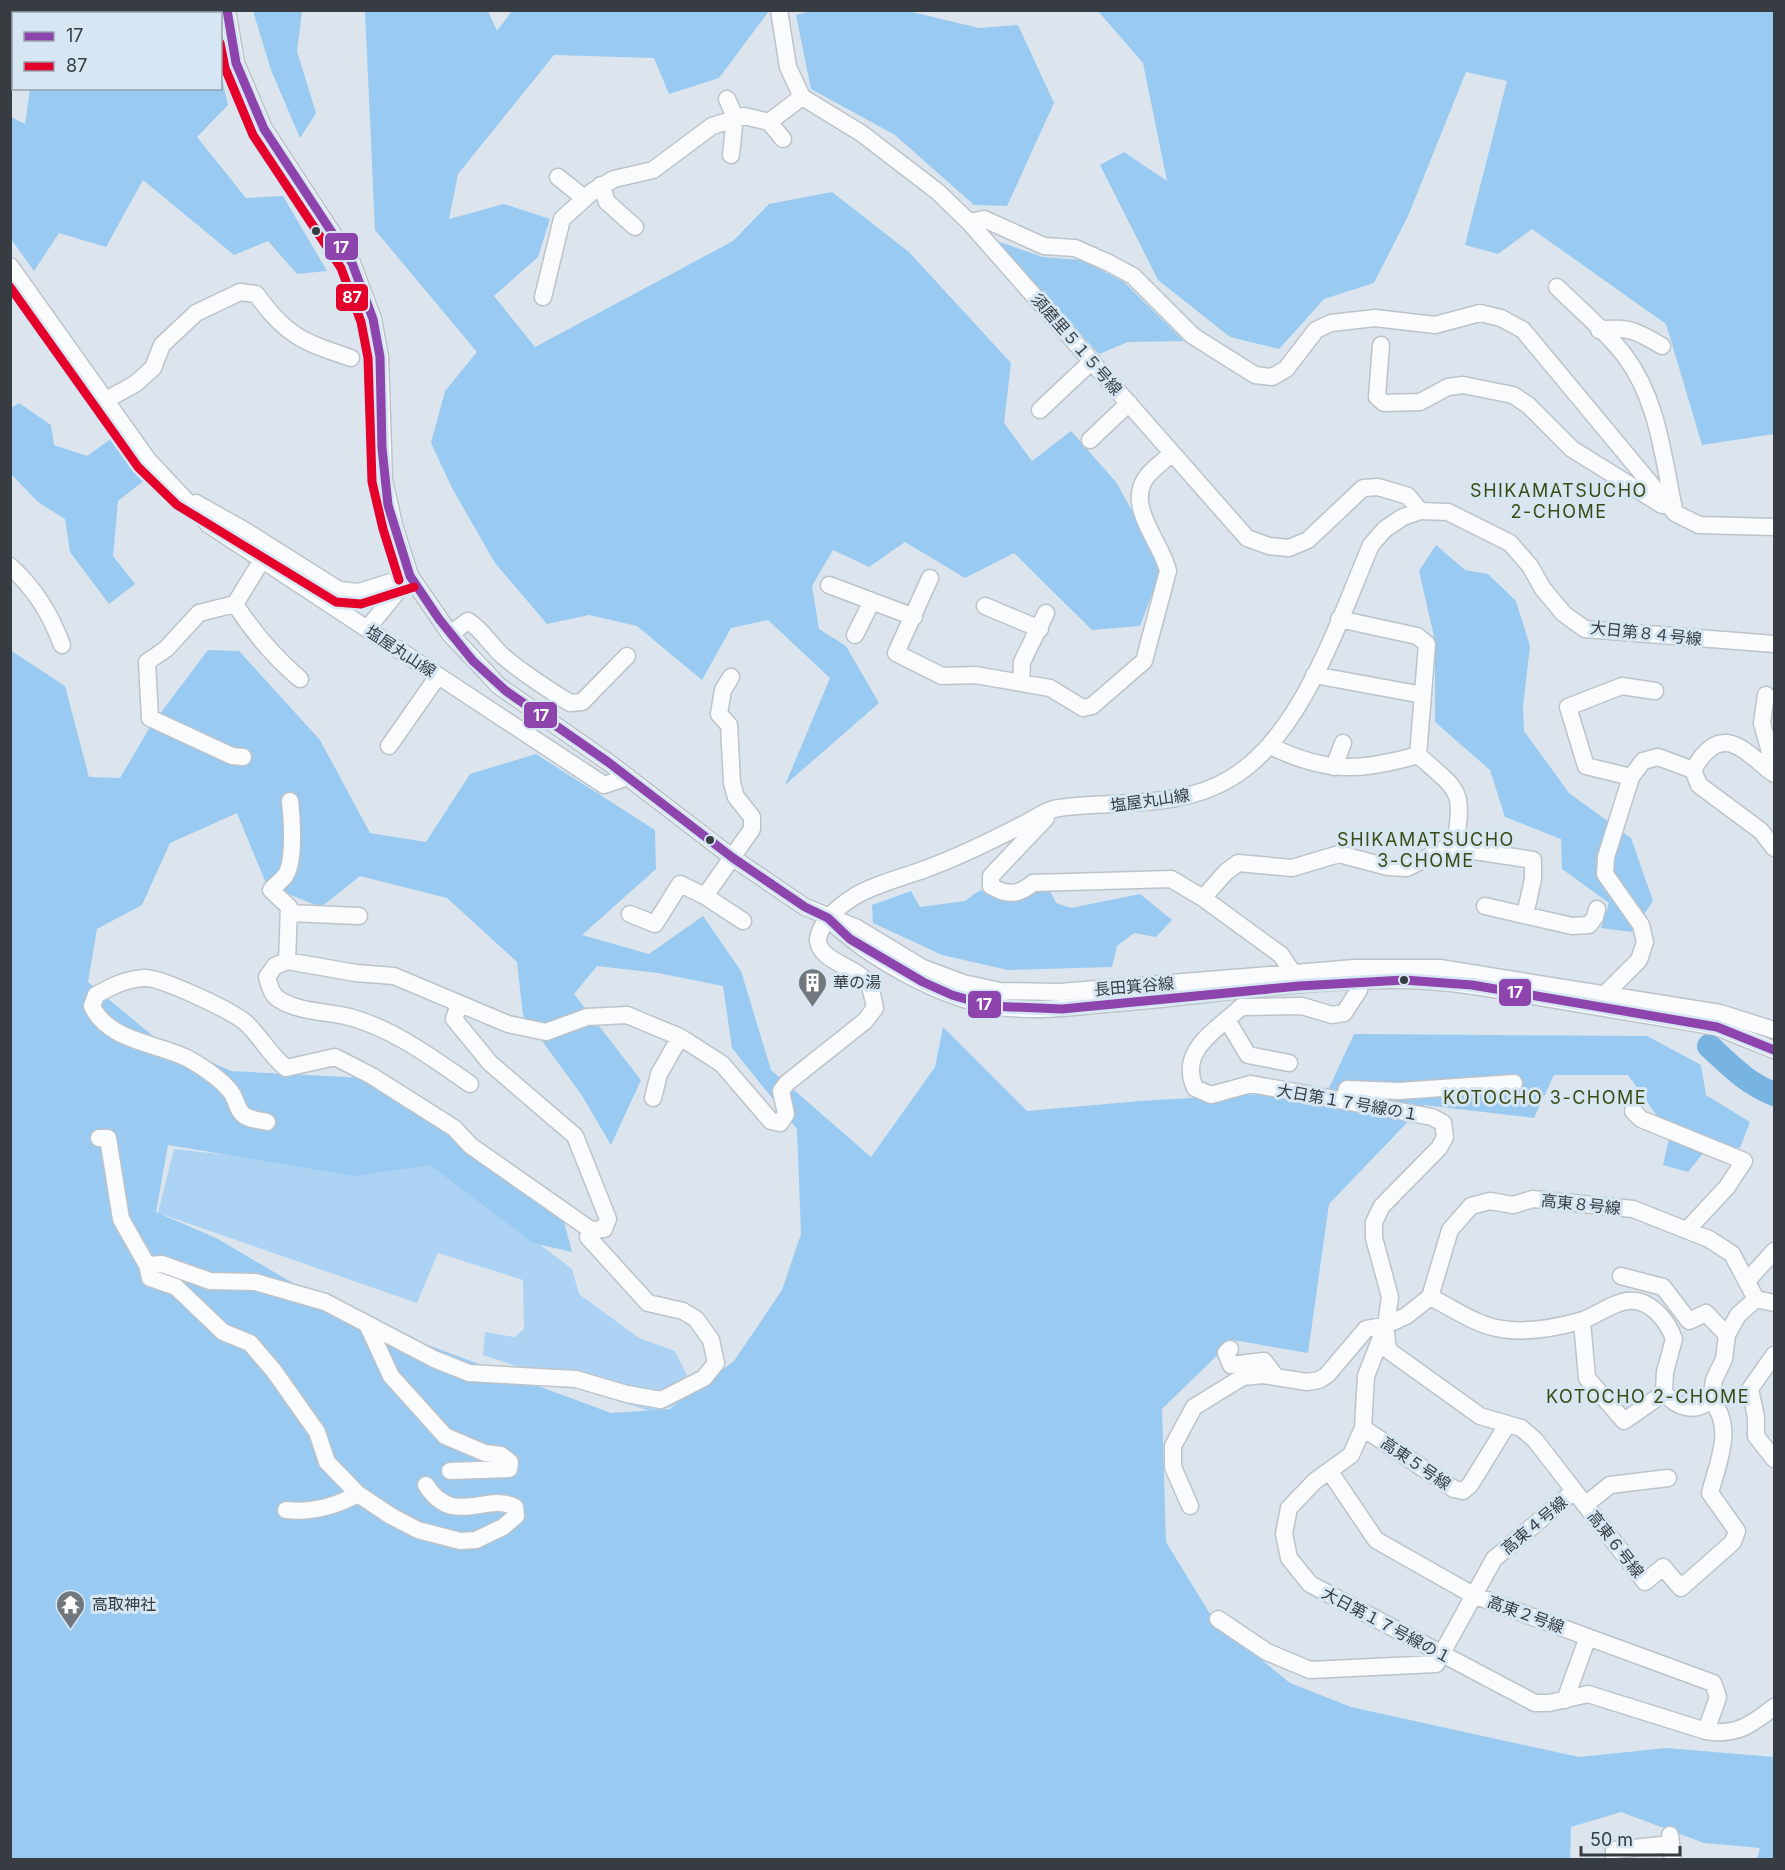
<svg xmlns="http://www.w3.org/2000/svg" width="1785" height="1870" font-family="Inter,'Noto Sans JP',sans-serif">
<rect width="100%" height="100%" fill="#dce5ed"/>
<path fill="#acd3f4" d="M 174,1149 L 358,1169 L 428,1160 L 572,1269 L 579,1294 L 639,1338 L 675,1351 L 699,1399 L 652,1412 L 483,1355 L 485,1332 L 514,1337 L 524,1329 L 523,1280 L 438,1253 L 417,1303 L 158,1213 Z"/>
<path fill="#99caf1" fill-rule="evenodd" d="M 203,10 L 204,13 L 14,14 L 13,43 L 11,38 L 11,11 Z
M 815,10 L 908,11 L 979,28 L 1018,25 L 1054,103 L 1007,206 L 974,205 L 895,135 L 811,89 L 796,15 Z
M 253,11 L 302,11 L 297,51 L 316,113 L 300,138 L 271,70 Z
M 365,11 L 488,11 L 497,31 L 512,11 L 769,11 L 719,78 L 669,94 L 654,58 L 554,55 L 458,174 L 449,219 L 504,204 L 550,219 L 538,257 L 494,296 L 535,347 L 733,241 L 769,204 L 832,192 L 909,252 L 1011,363 L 1004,423 L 1032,461 L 1071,431 L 1116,482 L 1163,566 L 1140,626 L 1092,630 L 1014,553 L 965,578 L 905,542 L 869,567 L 833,550 L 812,586 L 819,629 L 846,646 L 879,703 L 785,785 L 830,678 L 768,620 L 731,628 L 702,680 L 637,626 L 589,615 L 547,624 L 495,563 L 452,488 L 431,443 L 445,391 L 477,352 L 375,230 Z
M 1098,11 L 1774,11 L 1774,434 L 1702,445 L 1666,324 L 1532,229 L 1498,254 L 1465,245 L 1507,81 L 1466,72 L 1408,216 L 1374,283 L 1324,299 L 1279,349 L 1230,337 L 1158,280 L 1100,165 L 1124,152 L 1167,181 L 1143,63 Z
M 221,75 L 228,105 L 197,137 L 246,198 L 283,196 L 327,271 L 297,274 L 268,241 L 234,255 L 143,180 L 106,247 L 59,233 L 34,271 L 11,239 L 11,117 L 25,124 L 30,89 L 220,88 Z
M 994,240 L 1043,257 L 1081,260 L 1124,282 L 1184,341 L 1128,342 L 1099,354 Z
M 19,403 L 51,425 L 54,445 L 87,456 L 119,433 L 151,475 L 118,501 L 113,556 L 135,584 L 109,604 L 70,552 L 65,519 L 38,502 L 11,474 L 11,408 Z
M 1436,545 L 1465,570 L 1488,574 L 1516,601 L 1530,646 L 1523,706 L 1524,731 L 1569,793 L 1631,838 L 1653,901 L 1632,932 L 1601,928 L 1609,903 L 1562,869 L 1561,839 L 1505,817 L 1490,770 L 1435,722 L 1435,641 L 1419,571 Z
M 10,650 L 65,686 L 89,777 L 120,778 L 150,727 L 208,650 L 239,651 L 320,740 L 370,833 L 426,842 L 470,774 L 536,754 L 655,830 L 656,869 L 582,935 L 649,954 L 703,916 L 741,971 L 771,1070 L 871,1157 L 935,1067 L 943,1027 L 1027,1111 L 1140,1101 L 1328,1090 L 1354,1034 L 1647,1036 L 1701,1065 L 1706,1095 L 1750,1122 L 1740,1148 L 1708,1147 L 1688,1172 L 1663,1165 L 1670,1134 L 1628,1075 L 1554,1075 L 1534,1118 L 1424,1105 L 1329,1204 L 1308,1353 L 1233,1340 L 1162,1409 L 1166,1542 L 1215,1622 L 1290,1683 L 1351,1707 L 1579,1757 L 1666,1748 L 1774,1757 L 1774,1859 L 1757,1859 L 1760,1848 L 1704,1843 L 1621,1812 L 1571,1827 L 1570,1860 L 11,1859 ZM 237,813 L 267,886 L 321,907 L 360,876 L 447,898 L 517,962 L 523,1015 L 581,1094 L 611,1145 L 641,1080 L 574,994 L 597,966 L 658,973 L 723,986 L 732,1048 L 797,1129 L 801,1234 L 782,1290 L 734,1361 L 670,1409 L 611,1413 L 347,1315 L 218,1239 L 156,1212 L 168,1145 L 355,1176 L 430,1165 L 533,1243 L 572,1252 L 564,1222 L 453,1130 L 365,1078 L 231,1071 L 153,1036 L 88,982 L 97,929 L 142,905 L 170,843 Z
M 1033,887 L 1048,887 L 1056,903 L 1071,908 L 1140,894 L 1172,920 L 1156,937 L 1134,933 L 1117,946 L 1112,967 L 1008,970 L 942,955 L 873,923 L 872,905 L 911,891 L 920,907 L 965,901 L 980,890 L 999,900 L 1025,896 Z"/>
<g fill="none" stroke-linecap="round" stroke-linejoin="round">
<path stroke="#78b4e2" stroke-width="24" d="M 1709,1046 C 1731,1066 1746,1083 1774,1094"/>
<defs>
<path id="minor" d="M 227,10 L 236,63 L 264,129 L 352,263 L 373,319 L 380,357 L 384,480 L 394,525 L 410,576 L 450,634 L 499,686 L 608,762 L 733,858 L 805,907 L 857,928 L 923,968 L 963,983 L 1000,991 L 1060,992 L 1355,968 L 1440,968 L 1720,1013 L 1774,1030
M 779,10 L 788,67 L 802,97 L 861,133 L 938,192 L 969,222 L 1247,538 L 1269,546 L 1289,548 L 1308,540 L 1363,488 L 1378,487 L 1408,496 L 1420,511
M 727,99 L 735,117 L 731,155
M 769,122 L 783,139
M 558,177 L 584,198
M 601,185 L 607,202 L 635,227
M 969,222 L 984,219 L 1044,246 L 1075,248 L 1109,263 L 1133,276 L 1193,336 L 1255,375 L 1272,377 L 1286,369 L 1316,330 L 1331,323 L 1375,318 L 1435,325 L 1480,313 L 1501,318 L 1523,330 L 1675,513 L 1699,525 L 1774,527
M 10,266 L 148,460 L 208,524 L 604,785 L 628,777
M 1557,287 C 1579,309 1606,331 1625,356 C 1658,400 1663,457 1674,509
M 543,297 L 562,219 L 593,191 L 614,179 L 653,170 L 712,126 L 744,116 L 769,122 L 802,97
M 1599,330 C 1628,326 1637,331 1662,346
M 1381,345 L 1377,397 L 1384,403 L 1420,402 L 1448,387 L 1463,385 L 1513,395 L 1528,405 L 1572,449 L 1662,505
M 104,401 L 135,384 L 153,368 L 162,345 L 196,313 L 240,292 L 256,294 C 286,336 303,342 351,358
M 1040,410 L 1092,361
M 1090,440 L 1129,403
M 196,503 L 244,530 L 339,590 L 359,592 L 410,576
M 10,566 C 35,589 50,613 62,645
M 930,578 L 896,653 L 942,676 L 975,675 L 1050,688 L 1083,708 L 1092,706 L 1144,661 L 1168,571 C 1162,542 1123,505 1148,475 C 1155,467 1165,460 1172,453
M 829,585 L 914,617
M 235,604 C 253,632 274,657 300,679
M 985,606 L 1040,629
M 1339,619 L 1417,636 L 1427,644 L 1418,755
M 367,629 L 410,576
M 450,634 L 468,621 C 483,630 491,646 504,657 C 525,675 548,689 570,703 L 582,702 L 627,656
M 855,635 L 872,601
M 1314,675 L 1423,695
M 1021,683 L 1022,662 L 1046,613
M 1766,695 L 1762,723 L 1770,752 L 1767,769
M 389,746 L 438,676
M 243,757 L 232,756 L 150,718 L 147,662 L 166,649 L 199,613 L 235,604 L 262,560
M 1334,767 L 1343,743
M 1774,774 C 1743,750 1721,720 1693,770 L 1699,785 L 1761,831 L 1774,848
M 1631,777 L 1586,766 L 1568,707 L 1622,686 L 1655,691
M 1046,818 L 991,876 L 991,886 C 1007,896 1019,895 1033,883 L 1171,879 L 1203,898 L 1281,955 L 1293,973
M 1455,848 L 1533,860 L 1533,879 L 1525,915
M 705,896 L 752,829 L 752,817 L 736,797 L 732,783 L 729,725 L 719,714 L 723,690 L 731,677
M 1203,898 L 1226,872 L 1238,863 L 1292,868 L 1339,854 L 1388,867 L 1407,868 L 1444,849 L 1455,848 C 1463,788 1462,794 1418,755 C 1359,772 1326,773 1270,746
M 1485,906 L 1572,926 L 1589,925 L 1595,917 L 1597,909
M 289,913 L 359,916
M 630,914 L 655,924 L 680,884 L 705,896 L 743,921
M 833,923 C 871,959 940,997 992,1006 C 1038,1013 1082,1006 1128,1002 C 1219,994 1312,979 1404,980 C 1455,981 1506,991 1556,1000 C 1604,1008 1652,1016 1700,1024 L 1717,1027 L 1774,1050
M 287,961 L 289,907 L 271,890 C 275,885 281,881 285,876 C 295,863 292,818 290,801
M 1355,982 L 1359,990 L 1344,1013 L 1332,1015 L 1302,1006 L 1241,1007 C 1216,1031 1178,1050 1195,1088 L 1211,1095 L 1251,1084 L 1432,1117 L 1443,1123 L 1445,1137 L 1439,1148 L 1382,1206 L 1374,1222 L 1374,1238 L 1390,1297 L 1386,1325 L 1366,1376 L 1363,1428 L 1351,1455 L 1315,1481 L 1289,1508 L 1284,1534 L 1289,1558 L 1310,1584 L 1535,1703 L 1549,1703 L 1588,1694 L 1706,1731 C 1736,1736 1751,1725 1774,1707
M 1605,994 L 1639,960 L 1645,942 L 1641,925 L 1605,874 L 1606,857 L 1631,777 L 1643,761 L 1658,757 L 1693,770
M 1227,1020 L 1248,1055 L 1289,1063
M 470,1084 C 432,1058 397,1031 353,1018 C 330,1011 301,1013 280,1000 C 271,995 270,986 267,977 L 275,966 L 287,961 L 356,973 L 394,976 L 508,1024 L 546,1032 L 587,1017 L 627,1015 L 680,1037 L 722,1064 L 771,1121 L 780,1123 L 786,1114 L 781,1091 L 787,1083 L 865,1021 L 875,1008 C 873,1000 872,988 867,982 C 856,967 817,960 818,939 C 820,923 839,906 852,898 C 871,885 905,877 928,868 C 961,856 991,841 1022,825 C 1033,820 1047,809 1059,808 C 1116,800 1179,810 1231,778 C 1303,735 1339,619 1371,545 L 1385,529 L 1403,517 L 1420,511 L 1448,512 L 1510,543 L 1530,566 L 1543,589 L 1564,614 L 1585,629 L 1774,644
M 653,1098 L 659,1074 L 680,1037
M 1344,1101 L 1347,1089 L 1399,1091 L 1514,1083
M 1633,1111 L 1641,1119 L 1744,1161 L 1727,1187 L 1687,1230
M 267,1122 C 261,1120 251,1120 245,1116 C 236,1110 237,1100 231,1092 C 220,1078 203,1067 187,1058 C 156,1043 108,1041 92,1006 L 96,995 C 112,986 126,979 144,978 C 161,977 232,1011 246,1023 C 261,1037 269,1054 286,1068 L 335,1057 L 372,1076 L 454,1128 L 471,1146 L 591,1230 L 604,1229 L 608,1219 L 575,1136 L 490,1063 L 454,1019 L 459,1005
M 99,1138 L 108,1138 L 121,1219 L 147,1265 L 150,1278 L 176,1287 L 223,1332 L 250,1343 L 274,1371 L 317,1432 L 327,1462 L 358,1494 L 391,1516 L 418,1530 L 460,1541 L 476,1540 L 503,1527 L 516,1516 L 515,1507 C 486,1492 453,1528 426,1485
M 147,1265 L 162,1264 L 210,1281 L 255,1282 L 325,1302 L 434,1359 L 469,1373 L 576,1379 L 627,1394 L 661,1400 L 704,1378 L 716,1363 L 711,1340 L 696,1319 L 683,1311 L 648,1303 L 588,1237 L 591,1230
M 1621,1276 L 1663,1287 L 1689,1321 L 1706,1313 L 1727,1335
M 1748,1280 L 1774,1251
M 1430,1297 C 1453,1308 1477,1326 1502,1329 C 1527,1333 1555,1328 1580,1321 C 1595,1317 1611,1303 1627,1301 C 1650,1298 1667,1320 1674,1339 L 1665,1372 L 1664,1393 C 1677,1407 1694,1414 1711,1400
M 1582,1321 L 1587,1378 L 1624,1421 L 1664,1393
M 367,1324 L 391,1376 L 445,1436 L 485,1453 L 501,1455 L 510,1462 L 509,1469 L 450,1471
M 1386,1332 L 1388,1350 L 1480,1416 L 1521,1428 L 1535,1440 L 1645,1582 L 1663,1567 L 1681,1588 L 1733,1542 L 1737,1531 L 1710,1493 C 1718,1462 1735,1427 1711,1400 L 1714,1380 L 1724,1359 L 1727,1335 L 1738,1315 L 1756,1299
M 1230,1349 L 1226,1353 L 1231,1365 L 1264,1361 L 1276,1377
M 1774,1355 L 1750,1389 L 1756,1417 L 1756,1436 L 1774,1459
M 1363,1428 L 1454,1489 L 1463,1491 L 1470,1485 L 1507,1425
M 1330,1472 L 1376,1540 L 1473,1595 L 1713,1683 L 1718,1697 L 1706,1731
M 1585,1505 L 1610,1485 L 1668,1478
M 1190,1506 L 1173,1467 L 1173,1446 L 1194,1407 L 1243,1377 L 1263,1375 L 1307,1382 L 1319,1380 L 1327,1375 L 1366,1329 L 1386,1325 L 1406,1316 L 1430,1297 L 1450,1230 L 1471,1206 L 1490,1201 L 1513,1205 L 1533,1199 L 1633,1209 L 1709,1239 L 1732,1254 L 1756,1299 L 1774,1303
M 286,1510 C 312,1513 336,1506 358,1494
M 1218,1619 L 1267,1652 L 1310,1670 L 1436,1664 L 1494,1559 L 1574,1491
M 1565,1700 L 1588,1637
M 1670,1835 L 1673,1860
M 1614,1860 L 1614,1850 L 1671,1844"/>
</defs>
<use href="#minor" stroke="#bcc3c9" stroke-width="19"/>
<use href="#minor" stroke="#fafbfc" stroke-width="16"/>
<defs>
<path id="bus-1" d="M 227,10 L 236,63 L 264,129 L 352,263 L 373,319 L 380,357 L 382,448 L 388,505 L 410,576 L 439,619 L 473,661 L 506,691 L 608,762 L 733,858 L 805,907 L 828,918 L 850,939 L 923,982 L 952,995 L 990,1006 L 1062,1009 L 1299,986 L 1404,980 L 1472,985 L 1717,1027 L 1774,1050"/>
<path id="bus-2" d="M 220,43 L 225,68 L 253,135 L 341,268 L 361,322 L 368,358 L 372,482 L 383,529 L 399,580
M 10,287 L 138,467 L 177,505 L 336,602 L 361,604 L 414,587"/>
</defs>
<use href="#bus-1" stroke="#d6e6f3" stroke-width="14"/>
<use href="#bus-2" stroke="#d6e6f3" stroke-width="14"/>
<use href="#bus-1" stroke="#8e44ad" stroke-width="9"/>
<use href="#bus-2" stroke="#e4002b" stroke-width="9"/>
</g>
<defs>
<symbol id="building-pin" viewBox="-11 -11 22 30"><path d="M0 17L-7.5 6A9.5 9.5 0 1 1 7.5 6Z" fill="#70777d" stroke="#d6e6f3"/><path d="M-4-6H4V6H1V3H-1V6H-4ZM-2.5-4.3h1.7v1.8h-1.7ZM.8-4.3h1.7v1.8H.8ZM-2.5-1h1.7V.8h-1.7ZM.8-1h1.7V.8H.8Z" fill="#fff"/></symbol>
<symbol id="temple-pin" viewBox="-11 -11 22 30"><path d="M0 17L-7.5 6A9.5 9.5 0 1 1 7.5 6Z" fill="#70777d" stroke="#d6e6f3"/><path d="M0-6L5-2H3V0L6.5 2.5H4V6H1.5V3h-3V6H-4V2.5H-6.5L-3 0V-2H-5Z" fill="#fff"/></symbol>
</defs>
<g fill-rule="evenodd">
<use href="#building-pin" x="796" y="966" width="33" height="45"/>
<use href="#temple-pin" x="54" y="1588" width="33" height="45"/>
</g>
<g fill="#363c41" stroke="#d6e6f3" stroke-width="2">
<circle cx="316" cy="231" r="5"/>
<circle cx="710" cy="840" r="5"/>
<circle cx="1404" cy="980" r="5"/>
</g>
<g text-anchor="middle" stroke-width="6" stroke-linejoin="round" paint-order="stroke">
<g font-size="16" fill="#363c41" stroke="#d6e6f3">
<text transform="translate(1077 344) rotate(49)" y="6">須磨里５１５号線</text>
<text transform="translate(1646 633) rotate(6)" y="6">大日第８４号線</text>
<text transform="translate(401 651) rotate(33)" y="6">塩屋丸山線</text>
<text transform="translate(1150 800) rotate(-8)" y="6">塩屋丸山線</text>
<text transform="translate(1134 986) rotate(-5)" y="6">長田箕谷線</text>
<text transform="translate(1348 1102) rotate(10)" y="6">大日第１７号線の１</text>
<text transform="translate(1581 1204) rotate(6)" y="6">高東８号線</text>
<text transform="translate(1416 1463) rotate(34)" y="6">高東５号線</text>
<text transform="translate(1534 1525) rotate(-40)" y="6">高東４号線</text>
<text transform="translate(1616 1544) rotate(52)" y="6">高東６号線</text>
<text transform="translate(1526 1614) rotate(20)" y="6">高東２号線</text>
<text transform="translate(1387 1625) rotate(28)" y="6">大日第１７号線の１</text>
</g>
<g font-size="16" fill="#363c41" stroke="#d6e6f3" text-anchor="start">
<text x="833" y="988">華の湯</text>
<text x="92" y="1610">高取神社</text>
</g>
<g font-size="18" letter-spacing="1.5" fill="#3b4b15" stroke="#d6e6f3">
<text x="1559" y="497">SHIKAMATSUCHO<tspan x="1559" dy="21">2-CHOME</tspan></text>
<text x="1426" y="846">SHIKAMATSUCHO<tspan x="1426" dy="21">3-CHOME</tspan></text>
<text x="1545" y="1104">KOTOCHO 3-CHOME</text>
<text x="1648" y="1403">KOTOCHO 2-CHOME</text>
</g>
</g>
<g stroke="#d6e6f3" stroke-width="2">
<rect x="324" y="232" width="35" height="29" rx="6" fill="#8e44ad"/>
<rect x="335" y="283" width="34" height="29" rx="6" fill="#e4002b"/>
<rect x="523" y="701" width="35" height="28" rx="6" fill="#8e44ad"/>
<rect x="1498" y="978" width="34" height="29" rx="6" fill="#8e44ad"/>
<rect x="967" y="990" width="35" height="29" rx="6" fill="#8e44ad"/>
</g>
<g font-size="16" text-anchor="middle" font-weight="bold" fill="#fff">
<text x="341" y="253">17</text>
<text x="352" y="303">87</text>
<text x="541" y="721">17</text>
<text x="1515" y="998">17</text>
<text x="984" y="1010">17</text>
</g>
<rect width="1785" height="1870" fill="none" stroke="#363c41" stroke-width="24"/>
<rect x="12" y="12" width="210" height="78" fill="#d6e6f3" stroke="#96a2ac" stroke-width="1.5"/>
<rect x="24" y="32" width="30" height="9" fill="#8e44ad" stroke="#96a2ac" stroke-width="1.5"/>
<text x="66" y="42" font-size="18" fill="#363c41">17</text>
<rect x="24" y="62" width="30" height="9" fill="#e4002b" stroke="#96a2ac" stroke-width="1.5"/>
<text x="66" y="72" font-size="18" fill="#363c41">87</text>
<path d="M1581 1846v9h99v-9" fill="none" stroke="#363c41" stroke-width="3"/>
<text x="1590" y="1846" font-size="18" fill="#363c41" stroke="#d6e6f3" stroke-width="4.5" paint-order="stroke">50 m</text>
</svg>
